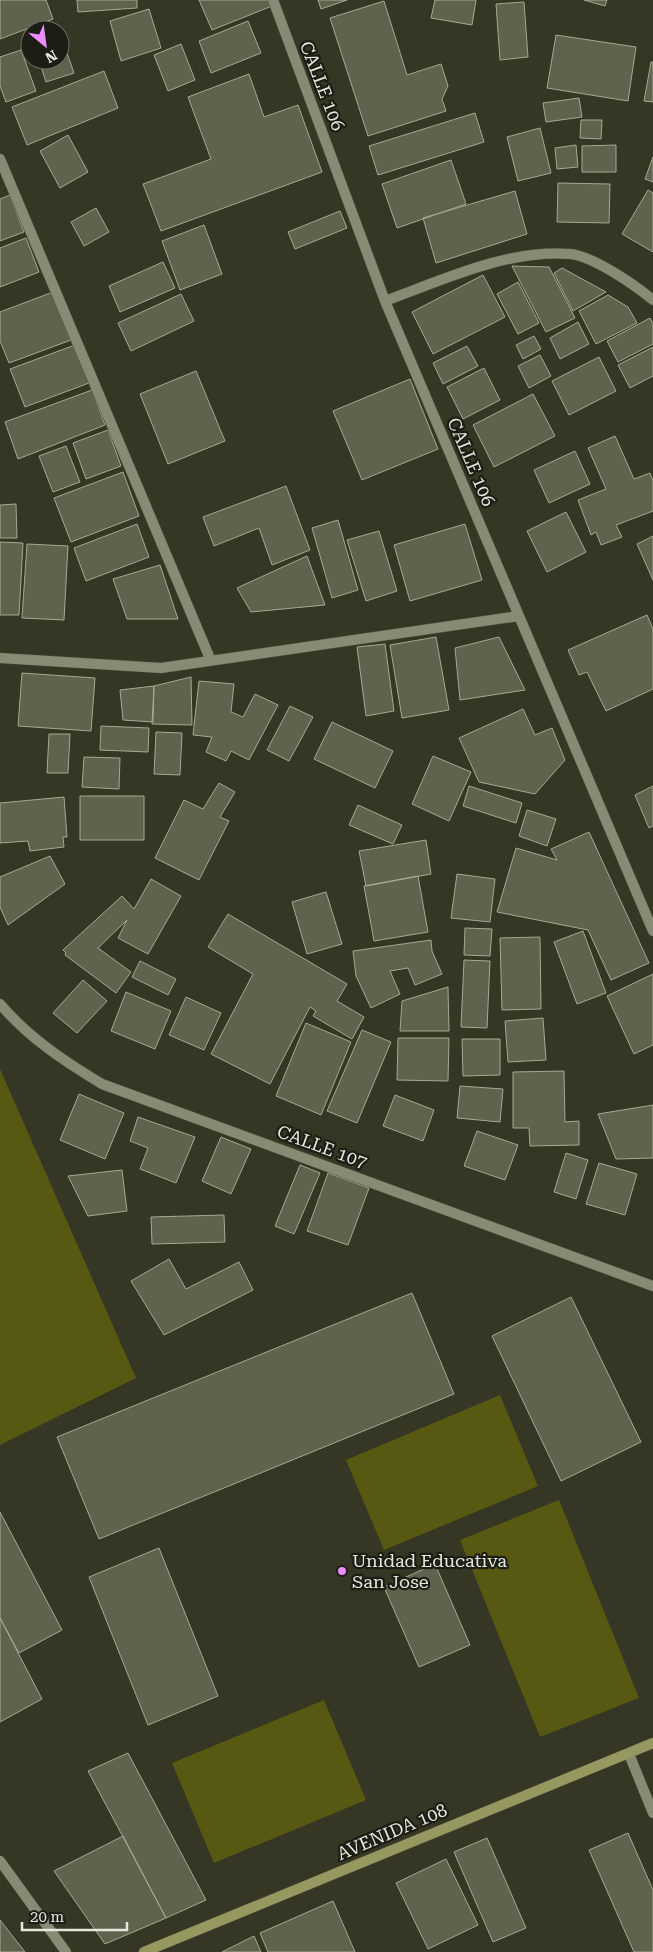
<svg xmlns="http://www.w3.org/2000/svg" width="653" height="1952" font-family="'Roboto Serif',serif">
<rect width="100%" height="100%" fill="#353623"/>
<path fill="#575913" d="M 0,1069 L 136,1378 L 0,1445 Z
M 500,1395 L 538,1486 L 384,1550 L 346,1460 Z
M 559,1500 L 639,1698 L 540,1737 L 460,1540 Z
M 324,1700 L 366,1800 L 214,1863 L 172,1763 Z"/>
<path fill="#60624d" stroke="#a7a992" d="M 0,0 L 46,0 L 53,19 L 0,39 Z
M 77,0 L 137,0 L 137,8 L 78,12 Z
M 199,0 L 270,0 L 272,6 L 212,30 Z
M 318,0 L 347,0 L 321,9 Z
M 435,0 L 476,0 L 472,25 L 431,18 Z
M 584,0 L 607,0 L 605,6 Z
M 384,1 L 407,75 L 441,64 L 448,86 L 442,99 L 446,111 L 368,136 L 330,18 Z
M 524,2 L 528,57 L 500,60 L 496,4 Z
M 149,9 L 161,48 L 121,61 L 110,21 Z
M 248,21 L 261,53 L 211,73 L 199,41 Z
M 60,33 L 74,73 L 46,82 L 39,60 L 60,60 Z
M 556,35 L 636,47 L 628,101 L 547,88 Z
M 181,44 L 195,80 L 168,91 L 154,55 Z
M 21,50 L 36,91 L 6,102 L 0,86 L 0,57 Z
M 651,62 L 653,62 L 653,102 L 644,101 Z
M 104,71 L 118,108 L 27,145 L 12,107 Z
M 249,74 L 264,117 L 298,105 L 322,172 L 161,231 L 143,184 L 211,159 L 188,97 Z
M 579,98 L 582,117 L 546,122 L 543,103 Z
M 475,113 L 484,142 L 378,175 L 369,146 Z
M 581,120 L 602,120 L 601,139 L 580,138 Z
M 540,128 L 551,173 L 518,181 L 507,137 Z
M 68,135 L 88,172 L 60,188 L 40,151 Z
M 576,145 L 578,167 L 557,169 L 555,148 Z
M 616,145 L 616,172 L 582,172 L 582,146 Z
M 653,157 L 653,182 L 645,179 Z
M 451,160 L 466,204 L 397,228 L 382,184 Z
M 558,183 L 610,184 L 609,223 L 557,222 Z
M 648,190 L 653,193 L 653,252 L 622,234 Z
M 515,191 L 527,234 L 436,263 L 423,218 Z
M 10,195 L 24,232 L 0,241 L 0,199 Z
M 96,208 L 109,232 L 84,246 L 71,222 Z
M 340,211 L 347,228 L 295,249 L 288,232 Z
M 204,225 L 222,274 L 180,290 L 162,241 Z
M 26,238 L 39,272 L 0,287 L 0,248 Z
M 163,262 L 175,288 L 120,312 L 109,286 Z
M 512,266 L 549,267 L 575,318 L 546,332 Z
M 562,268 L 606,292 L 573,311 L 554,273 Z
M 483,275 L 505,317 L 433,354 L 412,312 Z
M 518,282 L 539,323 L 518,334 L 497,294 Z
M 53,292 L 71,340 L 9,363 L 0,341 L 0,312 Z
M 181,294 L 194,321 L 131,351 L 118,323 Z
M 608,295 L 628,307 L 637,323 L 596,344 L 579,311 Z
M 650,318 L 653,323 L 653,344 L 618,362 L 607,341 Z
M 578,322 L 589,344 L 560,359 L 550,338 Z
M 534,336 L 541,349 L 523,359 L 516,345 Z
M 75,345 L 89,383 L 25,407 L 10,369 Z
M 467,346 L 478,366 L 443,384 L 433,363 Z
M 653,347 L 653,376 L 630,388 L 618,365 Z
M 540,355 L 551,376 L 529,388 L 518,366 Z
M 599,357 L 616,391 L 569,415 L 552,381 Z
M 484,368 L 500,400 L 463,419 L 447,387 Z
M 196,371 L 225,441 L 168,464 L 140,394 Z
M 410,379 L 438,449 L 362,480 L 333,411 Z
M 92,390 L 105,425 L 18,459 L 5,422 Z
M 533,394 L 555,436 L 494,467 L 473,425 Z
M 108,430 L 121,466 L 86,479 L 73,443 Z
M 615,436 L 634,479 L 650,473 L 653,481 L 653,511 L 616,525 L 622,537 L 601,545 L 596,532 L 591,535 L 578,500 L 606,489 L 588,448 Z
M 66,446 L 80,482 L 53,492 L 39,456 Z
M 575,451 L 590,484 L 549,503 L 534,470 Z
M 123,472 L 139,516 L 71,542 L 54,498 Z
M 286,486 L 310,550 L 272,565 L 259,528 L 214,546 L 203,517 Z
M 16,504 L 17,538 L 0,538 L 0,505 Z
M 566,512 L 586,552 L 547,572 L 527,531 Z
M 338,520 L 358,590 L 332,598 L 312,528 Z
M 137,524 L 149,557 L 86,581 L 74,548 Z
M 465,524 L 482,580 L 410,601 L 394,545 Z
M 379,531 L 397,591 L 366,601 L 347,540 Z
M 653,536 L 653,580 L 637,544 Z
M 0,542 L 23,543 L 19,615 L 0,615 Z
M 27,544 L 68,546 L 64,620 L 22,618 Z
M 307,556 L 325,605 L 251,612 L 237,588 Z
M 160,565 L 178,619 L 127,619 L 113,579 Z
M 647,615 L 653,629 L 653,689 L 606,711 L 587,672 L 579,675 L 568,650 Z
M 436,637 L 449,710 L 402,718 L 390,645 Z
M 499,637 L 525,690 L 460,700 L 455,648 Z
M 385,644 L 394,711 L 366,716 L 357,647 Z
M 22,673 L 95,678 L 91,731 L 18,726 Z
M 191,677 L 192,725 L 152,724 L 154,686 Z
M 199,681 L 234,684 L 231,712 L 243,717 L 255,694 L 278,705 L 249,760 L 231,751 L 226,761 L 206,752 L 212,737 L 193,735 Z
M 154,686 L 153,722 L 123,720 L 120,690 Z
M 290,706 L 313,717 L 289,761 L 267,750 Z
M 523,709 L 535,735 L 552,728 L 565,760 L 535,794 L 479,782 L 459,738 Z
M 332,722 L 393,751 L 375,788 L 314,759 Z
M 101,726 L 149,728 L 148,752 L 100,750 Z
M 156,732 L 182,733 L 180,775 L 154,774 Z
M 49,734 L 70,734 L 68,773 L 47,773 Z
M 433,756 L 471,772 L 449,821 L 412,804 Z
M 84,757 L 120,758 L 119,789 L 82,787 Z
M 219,783 L 235,792 L 220,817 L 229,821 L 199,880 L 155,858 L 184,800 L 203,809 Z
M 469,786 L 522,803 L 516,823 L 463,806 Z
M 653,786 L 653,826 L 649,828 L 635,795 Z
M 80,796 L 144,796 L 144,840 L 80,840 Z
M 64,797 L 67,837 L 63,837 L 64,847 L 30,851 L 28,841 L 0,843 L 0,803 Z
M 358,805 L 402,825 L 393,844 L 349,825 Z
M 527,810 L 556,819 L 547,846 L 519,836 Z
M 589,832 L 649,963 L 611,980 L 588,930 L 497,912 L 516,848 L 557,860 L 551,849 Z
M 426,840 L 431,874 L 366,886 L 359,851 Z
M 50,856 L 65,884 L 8,925 L 0,907 L 0,877 Z
M 457,874 L 495,879 L 490,922 L 451,918 Z
M 418,876 L 428,932 L 374,941 L 364,886 Z
M 151,879 L 181,896 L 148,954 L 118,938 L 127,920 L 98,948 L 131,972 L 116,993 L 65,955 L 66,953 L 63,950 L 122,896 L 134,909 Z
M 326,892 L 342,944 L 307,954 L 292,902 Z
M 228,914 L 347,984 L 337,1001 L 364,1017 L 352,1039 L 313,1016 L 316,1011 L 310,1007 L 270,1084 L 211,1054 L 253,974 L 208,947 Z
M 465,928 L 492,929 L 490,956 L 464,955 Z
M 583,931 L 606,993 L 577,1004 L 554,942 Z
M 540,937 L 541,1009 L 502,1010 L 500,938 Z
M 431,940 L 432,951 L 442,974 L 415,985 L 408,968 L 390,971 L 400,994 L 371,1008 L 356,976 L 353,951 Z
M 464,960 L 490,961 L 487,1028 L 461,1027 Z
M 140,961 L 176,979 L 168,995 L 132,977 Z
M 653,974 L 653,1045 L 634,1054 L 607,996 Z
M 83,980 L 107,1001 L 77,1033 L 53,1013 Z
M 448,987 L 449,1031 L 400,1031 L 402,1001 Z
M 126,992 L 171,1011 L 155,1049 L 111,1031 Z
M 186,997 L 221,1013 L 204,1050 L 169,1035 Z
M 543,1018 L 546,1060 L 508,1062 L 505,1021 Z
M 306,1023 L 351,1042 L 321,1115 L 276,1096 Z
M 362,1030 L 391,1042 L 357,1123 L 327,1111 Z
M 398,1038 L 449,1038 L 448,1081 L 397,1080 Z
M 462,1039 L 500,1039 L 500,1075 L 463,1076 Z
M 564,1071 L 565,1122 L 579,1121 L 579,1145 L 530,1146 L 529,1128 L 513,1128 L 513,1072 Z
M 460,1086 L 503,1089 L 500,1122 L 457,1118 Z
M 79,1094 L 124,1113 L 105,1159 L 60,1140 Z
M 395,1095 L 434,1110 L 423,1141 L 383,1126 Z
M 653,1105 L 653,1158 L 616,1159 L 598,1114 Z
M 138,1117 L 195,1137 L 176,1183 L 140,1169 L 148,1148 L 130,1141 Z
M 477,1131 L 518,1145 L 505,1180 L 464,1166 Z
M 221,1137 L 251,1149 L 231,1194 L 202,1181 Z
M 566,1153 L 588,1160 L 576,1199 L 554,1192 Z
M 599,1163 L 637,1174 L 625,1215 L 586,1204 Z
M 300,1165 L 320,1173 L 294,1234 L 275,1226 Z
M 122,1170 L 127,1211 L 88,1216 L 68,1176 Z
M 328,1173 L 369,1188 L 348,1245 L 307,1231 Z
M 224,1215 L 225,1242 L 152,1244 L 151,1217 Z
M 169,1259 L 186,1289 L 239,1262 L 253,1290 L 164,1335 L 131,1281 Z
M 412,1293 L 454,1394 L 99,1539 L 57,1437 Z
M 571,1297 L 641,1442 L 561,1481 L 492,1336 Z
M 0,1512 L 62,1630 L 19,1653 L 0,1618 Z
M 159,1548 L 218,1696 L 148,1725 L 89,1577 Z
M 435,1564 L 470,1645 L 419,1667 L 384,1587 Z
M 0,1618 L 42,1699 L 0,1722 Z
M 128,1753 L 206,1900 L 166,1918 L 88,1771 Z
M 628,1833 L 653,1890 L 653,1952 L 634,1952 L 589,1850 Z
M 123,1836 L 166,1918 L 105,1944 L 54,1871 Z
M 487,1838 L 526,1928 L 493,1942 L 454,1852 Z
M 446,1859 L 478,1925 L 428,1949 L 396,1883 Z
M 333,1901 L 355,1952 L 268,1952 L 260,1933 Z
M 0,1920 L 25,1952 L 0,1952 Z
M 254,1936 L 261,1952 L 222,1952 Z"/>
<g fill="none" stroke-linecap="round" stroke-linejoin="round">
<defs>
<path id="street" d="M 273,0 L 385,301 L 653,931
M 0,159 L 211,661
M 385,301 C 443,280 507,249 570,254 C 593,256 635,285 653,300
M 0,658 L 161,668 L 519,616
M 0,1004 C 29,1038 64,1061 102,1084 L 653,1286
M 629,1754 L 653,1813
M 0,1861 L 66,1952"/>
<path id="secondary" d="M 144,1952 L 653,1743"/>
</defs>
<use href="#street" stroke="#515341" stroke-width="11"/>
<use href="#secondary" stroke="#515341" stroke-width="11"/>
<use href="#street" stroke="#888a74" stroke-width="10"/>
<use href="#secondary" stroke="#969860" stroke-width="10"/>
</g>
<circle fill="#eb8dfc" stroke="#1c1d14" stroke-width="2" cx="342" cy="1571" r="5"/>
<g text-anchor="middle" stroke-width="4.5" stroke-linejoin="round" paint-order="stroke">
<g font-size="18" fill="#e6e8dc" stroke="#1c1d14">
<text transform="translate(322 86) rotate(69)" y="6">CALLE 106</text>
<text transform="translate(471 462) rotate(67)" y="6">CALLE 106</text>
<text transform="translate(322 1147) rotate(20)" y="6">CALLE 107</text>
<text transform="translate(392 1832) rotate(-23)" y="6">AVENIDA 108</text>
</g>
<g font-size="18" fill="#e6e8dc" stroke="#1c1d14" text-anchor="start">
<text x="352" y="1567">Unidad Educativa<tspan x="352" dy="21">San Jose</tspan></text>
</g>
</g>
<g transform="translate(45 45) rotate(151)"><circle r="24" fill="#1c1d14" stroke="#6d6e64"/>
<path d="M0-4L9 19L0 12L-9 19Z" fill="#eb8dfc"/>
<text y="-8" font-size="14" font-weight="bold" text-anchor="middle" fill="#e6e8dc">N</text>
</g>
<path d="M22 1922v8h105v-8" fill="none" stroke="#e6e8dc" stroke-width="2.5"/>
<text x="30" y="1922" font-size="15" fill="#e6e8dc" stroke="#1c1d14" stroke-width="4" paint-order="stroke">20 m</text>
</svg>
